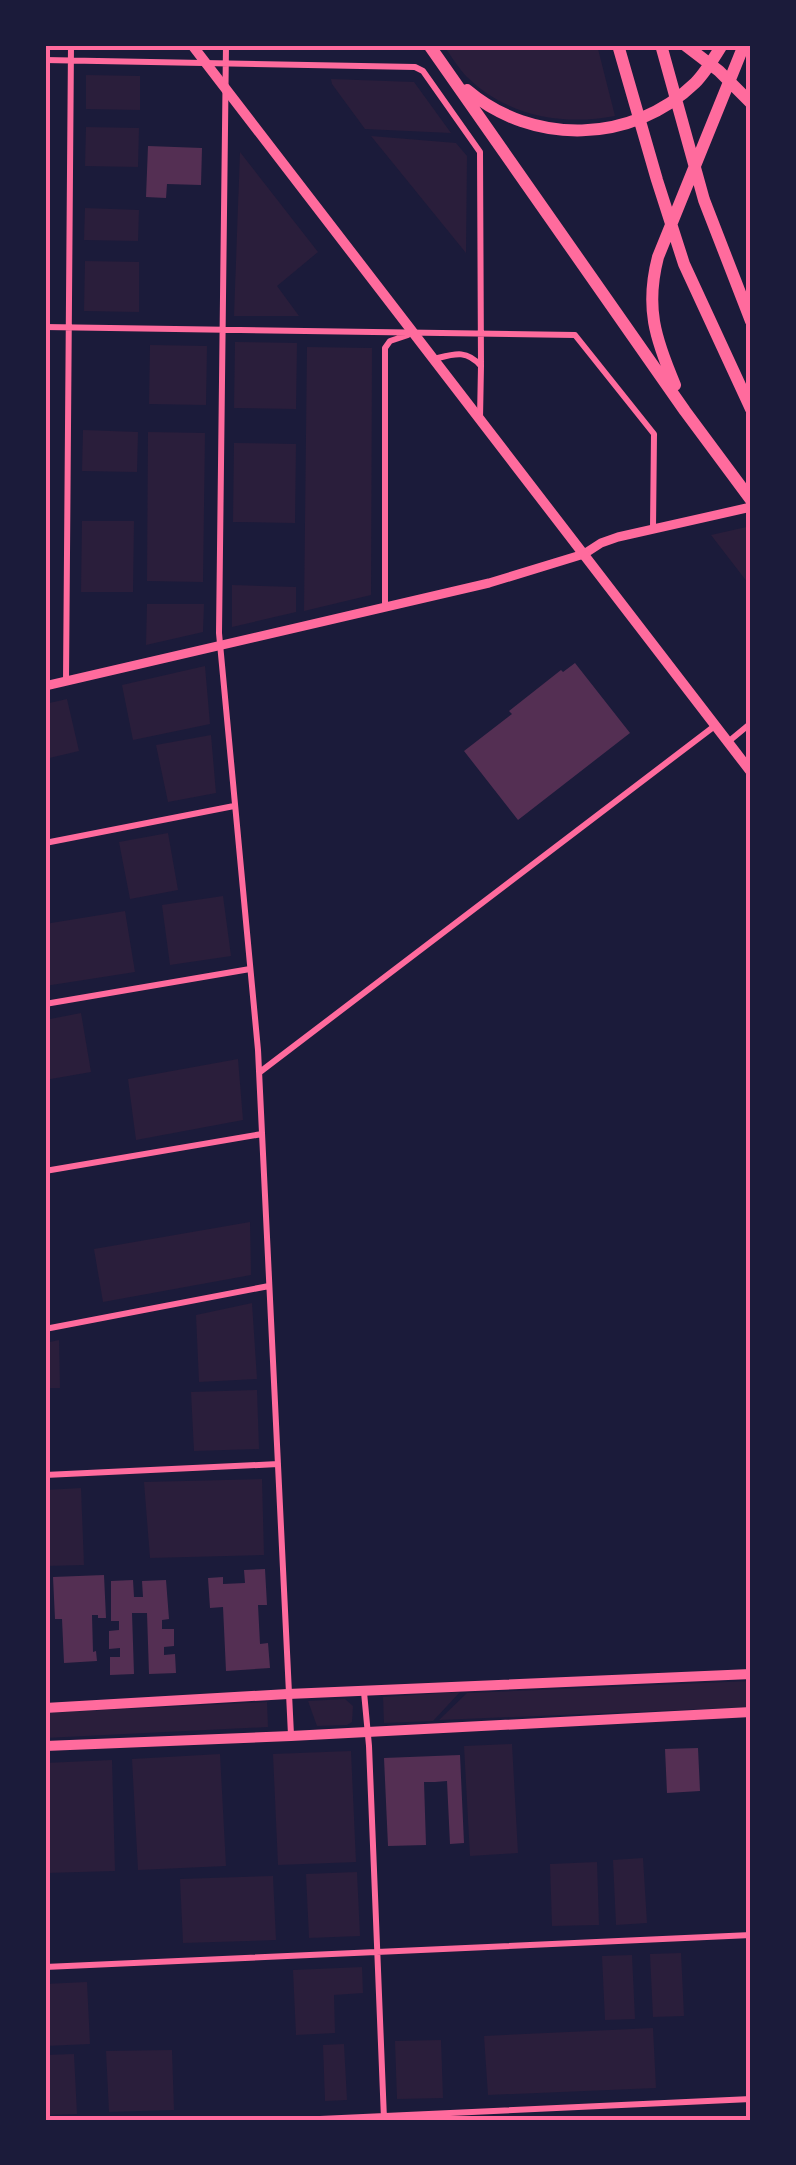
<svg xmlns="http://www.w3.org/2000/svg" width="796" height="2165" font-family="'Nunito Sans',sans-serif">
<rect width="100%" height="100%" fill="#1b1b3a"/>
<path fill="#2a1e3b" d="M 443,45 L 597,45 L 615,116 C 562,126 507,116 467,77 C 458,68 451,55 443,45 Z
M 86,75 L 140,76 L 140,110 L 86,109 Z
M 331,79 L 414,82 L 451,133 L 365,129 L 332,84 Z
M 86,127 L 139,128 L 138,167 L 85,166 Z
M 371,136 L 456,143 L 467,156 L 466,253 Z
M 240,152 L 318,252 L 277,286 L 299,316 L 234,316 Z
M 85,208 L 139,210 L 138,241 L 84,240 Z
M 85,261 L 139,262 L 139,312 L 84,311 Z
M 235,342 L 297,343 L 296,409 L 234,408 Z
M 150,345 L 207,346 L 206,405 L 149,404 Z
M 307,347 L 372,348 L 371,595 L 304,611 Z
M 83,430 L 138,432 L 137,472 L 82,471 Z
M 148,432 L 205,433 L 203,582 L 147,581 Z
M 234,443 L 296,444 L 295,523 L 233,522 Z
M 82,521 L 134,521 L 133,592 L 81,592 Z
M 751,526 L 751,587 L 711,535 Z
M 232,585 L 296,587 L 296,612 L 232,627 Z
M 147,604 L 204,604 L 203,632 L 146,645 Z
M 205,666 L 210,724 L 133,740 L 122,685 Z
M 67,699 L 79,751 L 45,759 L 45,704 Z
M 211,735 L 216,793 L 168,802 L 156,745 Z
M 168,833 L 178,890 L 130,899 L 119,842 Z
M 223,896 L 231,956 L 170,965 L 162,905 Z
M 125,911 L 135,972 L 45,986 L 45,924 Z
M 81,1013 L 91,1072 L 45,1080 L 45,1020 Z
M 238,1059 L 243,1120 L 136,1140 L 128,1079 Z
M 250,1222 L 251,1275 L 103,1302 L 94,1249 Z
M 252,1303 L 257,1379 L 199,1382 L 196,1315 Z
M 59,1340 L 60,1388 L 45,1388 L 45,1343 Z
M 257,1390 L 259,1449 L 194,1451 L 191,1392 Z
M 262,1479 L 264,1555 L 150,1558 L 144,1482 Z
M 81,1488 L 84,1565 L 45,1566 L 45,1490 Z
M 751,1681 L 751,1707 L 439,1720 L 467,1693 Z
M 460,1692 L 433,1721 L 384,1723 L 383,1697 Z
M 345,1699 L 353,1706 L 352,1722 L 347,1725 L 317,1726 L 308,1701 Z
M 267,1702 L 268,1727 L 45,1738 L 45,1713 Z
M 512,1744 L 518,1853 L 470,1856 L 464,1746 Z
M 351,1751 L 356,1862 L 278,1865 L 273,1754 Z
M 220,1754 L 226,1866 L 138,1870 L 132,1759 Z
M 112,1760 L 115,1871 L 45,1873 L 45,1763 Z
M 643,1858 L 647,1923 L 616,1925 L 613,1860 Z
M 597,1862 L 599,1925 L 552,1926 L 550,1864 Z
M 357,1872 L 360,1936 L 309,1938 L 306,1874 Z
M 273,1876 L 276,1940 L 183,1943 L 180,1879 Z
M 681,1953 L 684,2016 L 653,2017 L 650,1954 Z
M 632,1955 L 635,2019 L 605,2020 L 602,1956 Z
M 362,1967 L 363,1993 L 334,1995 L 335,2033 L 296,2035 L 293,1970 Z
M 87,1982 L 90,2044 L 45,2046 L 45,1984 Z
M 653,2028 L 656,2088 L 488,2095 L 484,2036 Z
M 441,2040 L 443,2098 L 397,2099 L 395,2041 Z
M 344,2044 L 347,2100 L 325,2101 L 323,2045 Z
M 172,2050 L 174,2110 L 109,2112 L 106,2051 Z
M 74,2054 L 77,2114 L 45,2115 L 45,2055 Z"/>
<path fill="#542f53" d="M 148,146 L 202,148 L 201,185 L 167,184 L 166,198 L 146,197 Z
M 575,663 L 630,733 L 518,820 L 464,751 L 512,714 L 509,711 L 561,670 L 563,672 Z
M 265,1569 L 267,1605 L 258,1605 L 260,1644 L 268,1643 L 270,1668 L 226,1671 L 223,1607 L 210,1608 L 208,1578 L 223,1577 L 223,1584 L 245,1583 L 244,1570 Z
M 104,1575 L 106,1618 L 98,1618 L 98,1615 L 92,1615 L 93,1652 L 96,1651 L 97,1661 L 64,1663 L 62,1619 L 55,1619 L 53,1577 Z
M 133,1580 L 134,1597 L 143,1597 L 142,1581 L 166,1580 L 169,1619 L 162,1620 L 162,1629 L 174,1629 L 174,1646 L 164,1647 L 164,1655 L 175,1654 L 176,1673 L 149,1674 L 147,1613 L 132,1613 L 134,1674 L 110,1675 L 110,1657 L 120,1657 L 120,1648 L 109,1649 L 109,1631 L 119,1630 L 119,1621 L 111,1621 L 111,1581 Z
M 698,1748 L 700,1791 L 667,1793 L 665,1749 Z
M 460,1755 L 464,1843 L 450,1844 L 447,1781 L 435,1782 L 424,1782 L 426,1845 L 388,1846 L 384,1758 Z"/>
<g fill="none" stroke-linecap="round" stroke-linejoin="round">
<path stroke="#ff6b9d" stroke-width="6" d="M 226,45 L 219,633 L 258,1050 L 291,1735
M 45,60 L 415,67 L 423,71 L 480,152 L 481,366
M 45,327 L 575,335 L 654,434 L 653,528
M 434,359 C 454,354 466,349 481,366 L 480,418
M 385,607 L 385,348 L 390,341 L 408,335
M 66,681 L 71,45
M 728,742 L 751,723
M 45,843 L 234,806
M 45,1004 L 250,969
M 260,1072 L 716,725
M 45,1171 L 262,1134
M 45,1329 L 269,1286
M 45,1475 L 278,1464
M 364,1692 L 369,1746 L 384,2119
M 45,1967 L 751,1935
M 298,2120 L 751,2099"/>
<path stroke="#ff6b9d" stroke-width="9" d="M 45,686 L 489,583 L 584,554 L 601,543 L 618,537 L 751,507"/>
<path stroke="#ff6b9d" stroke-width="10" d="M 45,1708 L 288,1694 L 751,1674
M 45,1746 L 291,1736 L 751,1712"/>
<path stroke="#ff6b9d" stroke-width="10" d="M 192,45 L 751,772"/>
<path stroke="#ff6b9d" stroke-width="12" d="M 429,45 L 685,411 L 751,500
M 618,45 L 657,180 L 684,264 L 751,409
M 661,45 L 704,200 L 751,321
M 685,45 L 719,71 L 751,103
M 467,90 C 533,146 632,144 695,83 C 705,73 714,58 722,45
M 675,385 C 655,338 645,307 658,257 L 744,45"/>
</g>
<rect width="796" height="2165" fill="none" stroke="#1b1b3a" stroke-width="95"/>
<rect x="48" y="48" width="700" height="2070" fill="none" stroke="#ff6b9d" stroke-width="4"/>
</svg>
